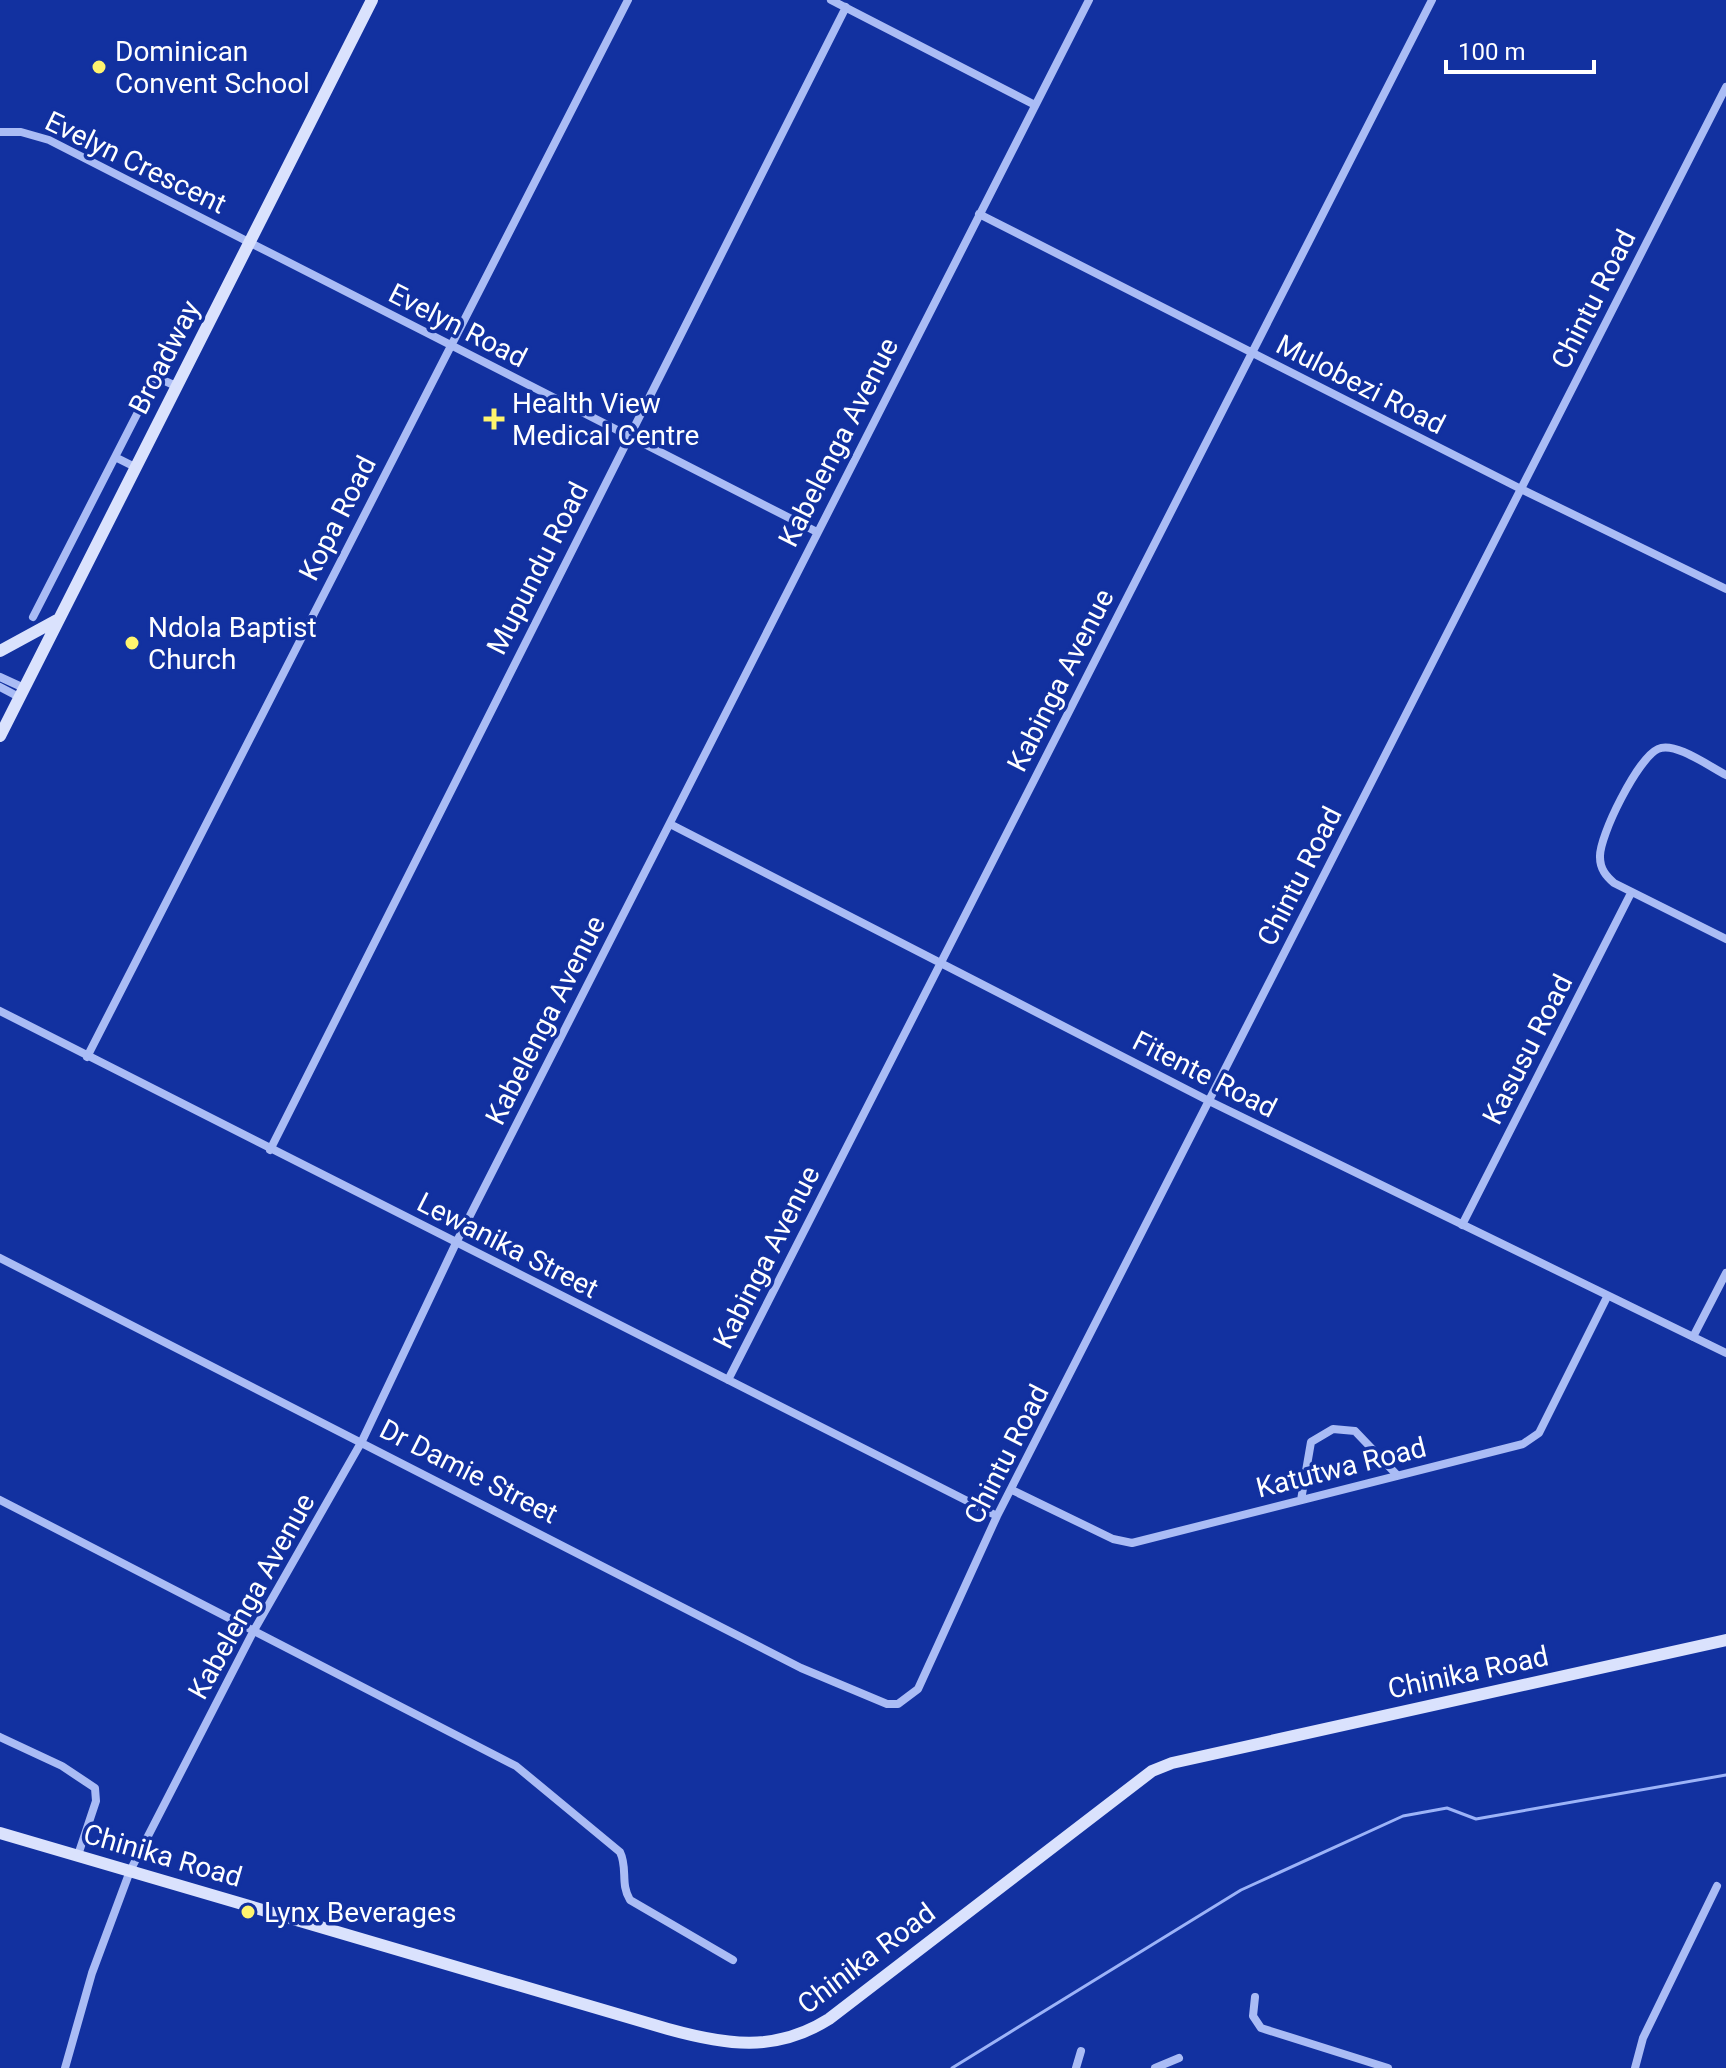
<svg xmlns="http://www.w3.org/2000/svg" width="1726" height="2068" font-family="Roboto,sans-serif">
<rect width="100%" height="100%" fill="#1231a0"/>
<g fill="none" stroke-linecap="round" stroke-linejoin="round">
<path stroke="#9cb3f8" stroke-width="3" d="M 952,2068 L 1241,1890 L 1403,1816 L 1447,1808 L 1476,1819 L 1726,1775"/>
<path stroke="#aabcf5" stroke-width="8" d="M 831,0 L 1035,105
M 0,132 L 21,132 L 49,140 L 817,532
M 979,214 L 1521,489 L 1726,589
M 115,457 L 135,467
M 33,617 L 156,377 L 176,386
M 0,677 L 24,688
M 0,687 L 19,697
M 1726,775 C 1710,767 1675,741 1658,749 C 1638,758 1599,836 1600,857 C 1600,869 1606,876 1614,883 L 1726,939
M 670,824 L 1209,1101 L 1726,1353
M 0,1011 L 997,1516
M 87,1057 L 628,0
M 270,1150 L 846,7
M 1462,1225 L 1631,893
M 0,1258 L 801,1668 L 887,1704 L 898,1704 L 918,1689 L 997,1516 L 1726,87
M 1693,1337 L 1726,1273
M 728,1380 L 1432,0
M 1012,1490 L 1113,1539 L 1132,1543 L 1523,1444 L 1539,1433 L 1607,1297
M 0,1500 L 516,1766 L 620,1852 C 628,1868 620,1884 630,1900 L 733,1960
M 1301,1500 L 1311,1442 L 1333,1429 L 1355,1431 L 1397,1475
M 0,1737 L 62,1766 L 95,1788 L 96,1801 L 78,1855
M 1255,1997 L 1253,2016 L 1261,2028 L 1388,2068
M 65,2068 L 92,1973 L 130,1871 L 253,1632 L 362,1441 L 456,1243 L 1089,0
M 1076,2068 L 1081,2051
M 1155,2068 L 1179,2058
M 1635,2068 L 1643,2038 L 1717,1886"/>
<path stroke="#dae2fd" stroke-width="12" d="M 0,651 L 57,620
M 0,736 L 372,0
M 0,1833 L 668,2029 C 726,2045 775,2053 829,2019 L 1152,1771 L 1172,1763 L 1726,1640"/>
</g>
<g fill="#fff46e" stroke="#1231a0" stroke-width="3">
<circle cx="99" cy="67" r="8"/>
<path d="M490 407h8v8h8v8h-8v8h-8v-8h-8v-8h8z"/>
<circle cx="132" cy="643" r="8"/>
<circle cx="248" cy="1912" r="8"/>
</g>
<g text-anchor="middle" stroke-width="7" stroke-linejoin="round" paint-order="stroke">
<g font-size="28" fill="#fff" stroke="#1231a0" text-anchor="start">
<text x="115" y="61">Dominican<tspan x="115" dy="32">Convent School</tspan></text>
<text x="512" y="413">Health View<tspan x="512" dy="32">Medical Centre</tspan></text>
<text x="148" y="637">Ndola Baptist<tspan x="148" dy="32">Church</tspan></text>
<text x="264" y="1922">Lynx Beverages</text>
</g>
<g font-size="28" fill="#fff" stroke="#1231a0">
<text transform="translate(136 162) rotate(26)" y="10">Evelyn Crescent</text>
<text transform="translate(1593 299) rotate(-63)" y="10">Chintu Road</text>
<text transform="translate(458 325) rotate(27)" y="10">Evelyn Road</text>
<text transform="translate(164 357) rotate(-63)" y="10">Broadway</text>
<text transform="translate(1361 384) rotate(27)" y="10">Mulobezi Road</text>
<text transform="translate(838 442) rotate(-63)" y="10">Kabelenga Avenue</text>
<text transform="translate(337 518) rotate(-63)" y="10">Kopa Road</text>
<text transform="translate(537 568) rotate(-63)" y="10">Mupundu Road</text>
<text transform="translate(1060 680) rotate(-63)" y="10">Kabinga Avenue</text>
<text transform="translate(1299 876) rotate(-63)" y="10">Chintu Road</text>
<text transform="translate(545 1020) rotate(-63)" y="10">Kabelenga Avenue</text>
<text transform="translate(1527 1049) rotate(-63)" y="10">Kasusu Road</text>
<text transform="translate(1205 1074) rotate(27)" y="10">Fitente Road</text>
<text transform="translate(508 1245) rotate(27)" y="10">Lewanika Street</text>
<text transform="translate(766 1257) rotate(-63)" y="10">Kabinga Avenue</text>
<text transform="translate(1006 1454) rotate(-63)" y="10">Chintu Road</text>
<text transform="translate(1341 1467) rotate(-14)" y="10">Katutwa Road</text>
<text transform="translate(469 1471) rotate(27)" y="10">Dr Damie Street</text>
<text transform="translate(251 1596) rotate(-61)" y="10">Kabelenga Avenue</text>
<text transform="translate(1468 1672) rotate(-12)" y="10">Chinika Road</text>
<text transform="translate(163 1855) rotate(16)" y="10">Chinika Road</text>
<text transform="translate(866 1958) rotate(-37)" y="10">Chinika Road</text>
</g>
</g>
<path d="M1446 60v12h148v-12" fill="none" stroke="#ffffff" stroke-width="4"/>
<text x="1458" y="60" font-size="24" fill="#ffffff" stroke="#1231a0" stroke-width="6" paint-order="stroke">100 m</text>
</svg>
